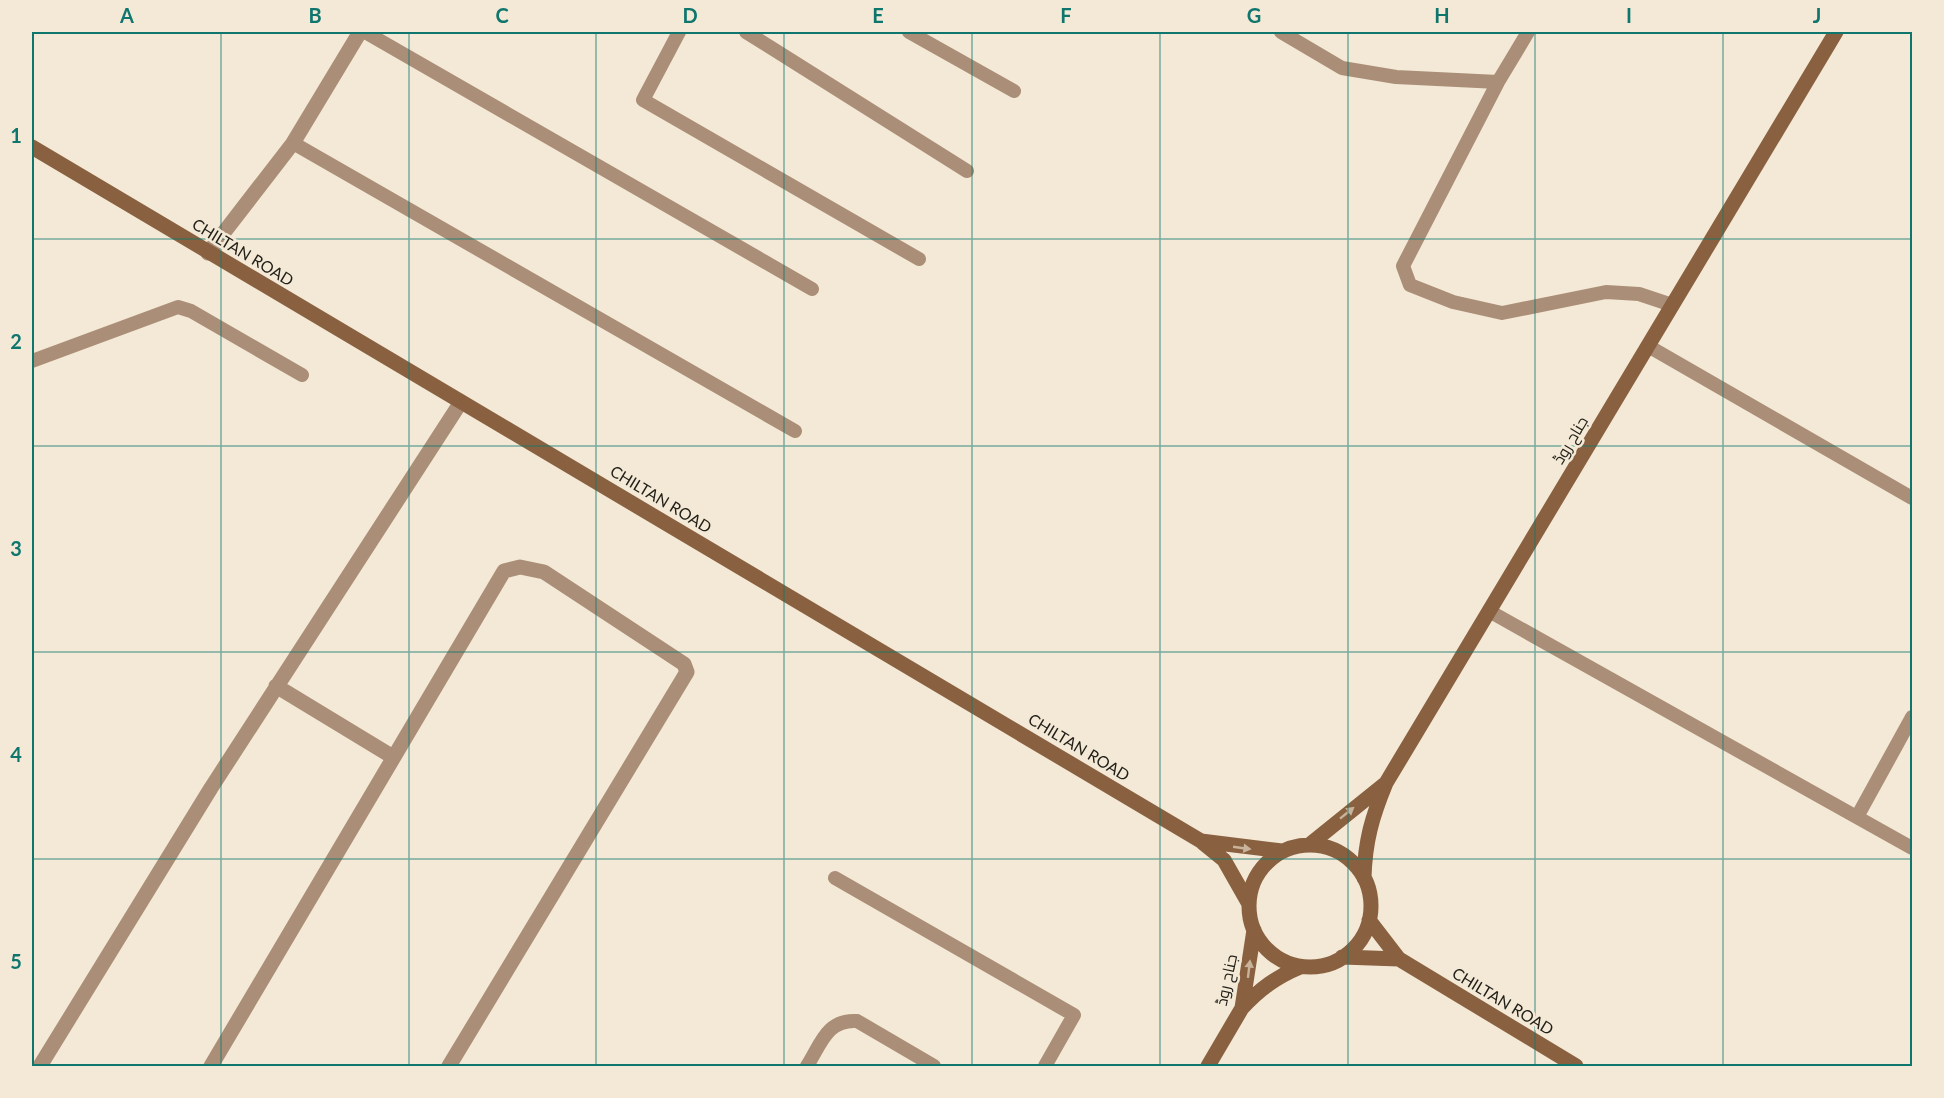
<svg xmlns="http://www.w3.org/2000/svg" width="1944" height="1098" font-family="Lato,Cairo,sans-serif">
<rect width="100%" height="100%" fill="#f3e9d6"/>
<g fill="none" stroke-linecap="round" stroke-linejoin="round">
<path stroke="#aa8e77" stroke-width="14" d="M 365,32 L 812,289
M 679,32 L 643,100 L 919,259
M 746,32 L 967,171
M 909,32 L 1014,91
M 1281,32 L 1342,68 L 1396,77 L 1498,82
M 1528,32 L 1498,82 L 1403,266 L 1410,285 L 1453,302 L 1502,313 L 1606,292 L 1639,294 L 1672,305
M 293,143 L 795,431
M 1648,346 L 1912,498
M 32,361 L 178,307 L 191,311 L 302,375
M 1489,611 L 1912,848
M 1857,817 L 1912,717
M 835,878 L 1074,1015 L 1045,1066
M 807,1066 C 821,1044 827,1019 857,1021 L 934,1066"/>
<path stroke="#aa8e77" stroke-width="15" d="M 208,253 L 293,143 L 360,32
M 276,686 L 393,757
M 40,1066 L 211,788 L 461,402
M 211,1066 L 504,571 L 520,567 L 544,572 L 684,664 L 687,672 L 449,1066"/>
<path stroke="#896140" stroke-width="15" d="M 32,147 L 1201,841 L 1282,851
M 1203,843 L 1224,860 L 1249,904
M 1309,845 L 1386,783 L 1836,32
M1249 906a61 61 0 1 1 122 0a61 61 0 1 1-122 0Z
M 1364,878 C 1365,841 1372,817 1386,783
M 1369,920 L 1399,959
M 1342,957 L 1399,959 L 1576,1066
M 1242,1008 C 1260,989 1276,977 1300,967
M 1208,1066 L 1242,1008 L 1254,930"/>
</g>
<defs><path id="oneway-solid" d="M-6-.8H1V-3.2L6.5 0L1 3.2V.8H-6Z" transform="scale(1.5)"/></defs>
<g fill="#c9b39a">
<use href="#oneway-solid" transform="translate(1347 813) rotate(-39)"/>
<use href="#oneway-solid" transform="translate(1242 848) rotate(8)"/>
<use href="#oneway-solid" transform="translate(1249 969) rotate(-83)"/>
</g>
<path fill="none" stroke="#0f766e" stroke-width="1.5" stroke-opacity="0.55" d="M 221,32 L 221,1066M 409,32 L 409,1066M 596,32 L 596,1066M 784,32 L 784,1066M 972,32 L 972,1066M 1160,32 L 1160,1066M 1348,32 L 1348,1066M 1535,32 L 1535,1066M 1723,32 L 1723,1066M 32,239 L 1912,239M 32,446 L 1912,446M 32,652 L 1912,652M 32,859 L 1912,859"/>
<g text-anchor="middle" stroke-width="5" stroke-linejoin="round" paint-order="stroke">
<g font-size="16" fill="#211e17" stroke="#f3e9d6">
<text transform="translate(243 252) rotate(31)" y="6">CHILTAN ROAD</text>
<text transform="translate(1570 440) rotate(-59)" y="6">جناح روڈ</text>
<text transform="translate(661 499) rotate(31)" y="6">CHILTAN ROAD</text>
<text transform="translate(1079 747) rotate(31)" y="6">CHILTAN ROAD</text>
<text transform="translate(1226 980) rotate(-78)" y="6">جناح روڈ</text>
<text transform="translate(1503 1001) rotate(31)" y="6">CHILTAN ROAD</text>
</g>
</g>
<rect width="1944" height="1098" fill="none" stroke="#f3e9d6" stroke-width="66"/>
<rect x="33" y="33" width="1878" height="1032" fill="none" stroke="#0f766e" stroke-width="2"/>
<g font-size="20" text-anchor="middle" font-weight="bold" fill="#0f766e">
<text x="127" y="23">A</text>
<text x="315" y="23">B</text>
<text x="502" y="23">C</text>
<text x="690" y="23">D</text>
<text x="878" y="23">E</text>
<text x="1066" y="23">F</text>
<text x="1254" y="23">G</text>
<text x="1442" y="23">H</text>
<text x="1629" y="23">I</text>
<text x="1817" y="23">J</text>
<text x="16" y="143">1</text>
<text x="16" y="349">2</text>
<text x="16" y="556">3</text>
<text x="16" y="762">4</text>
<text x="16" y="969">5</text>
</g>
</svg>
